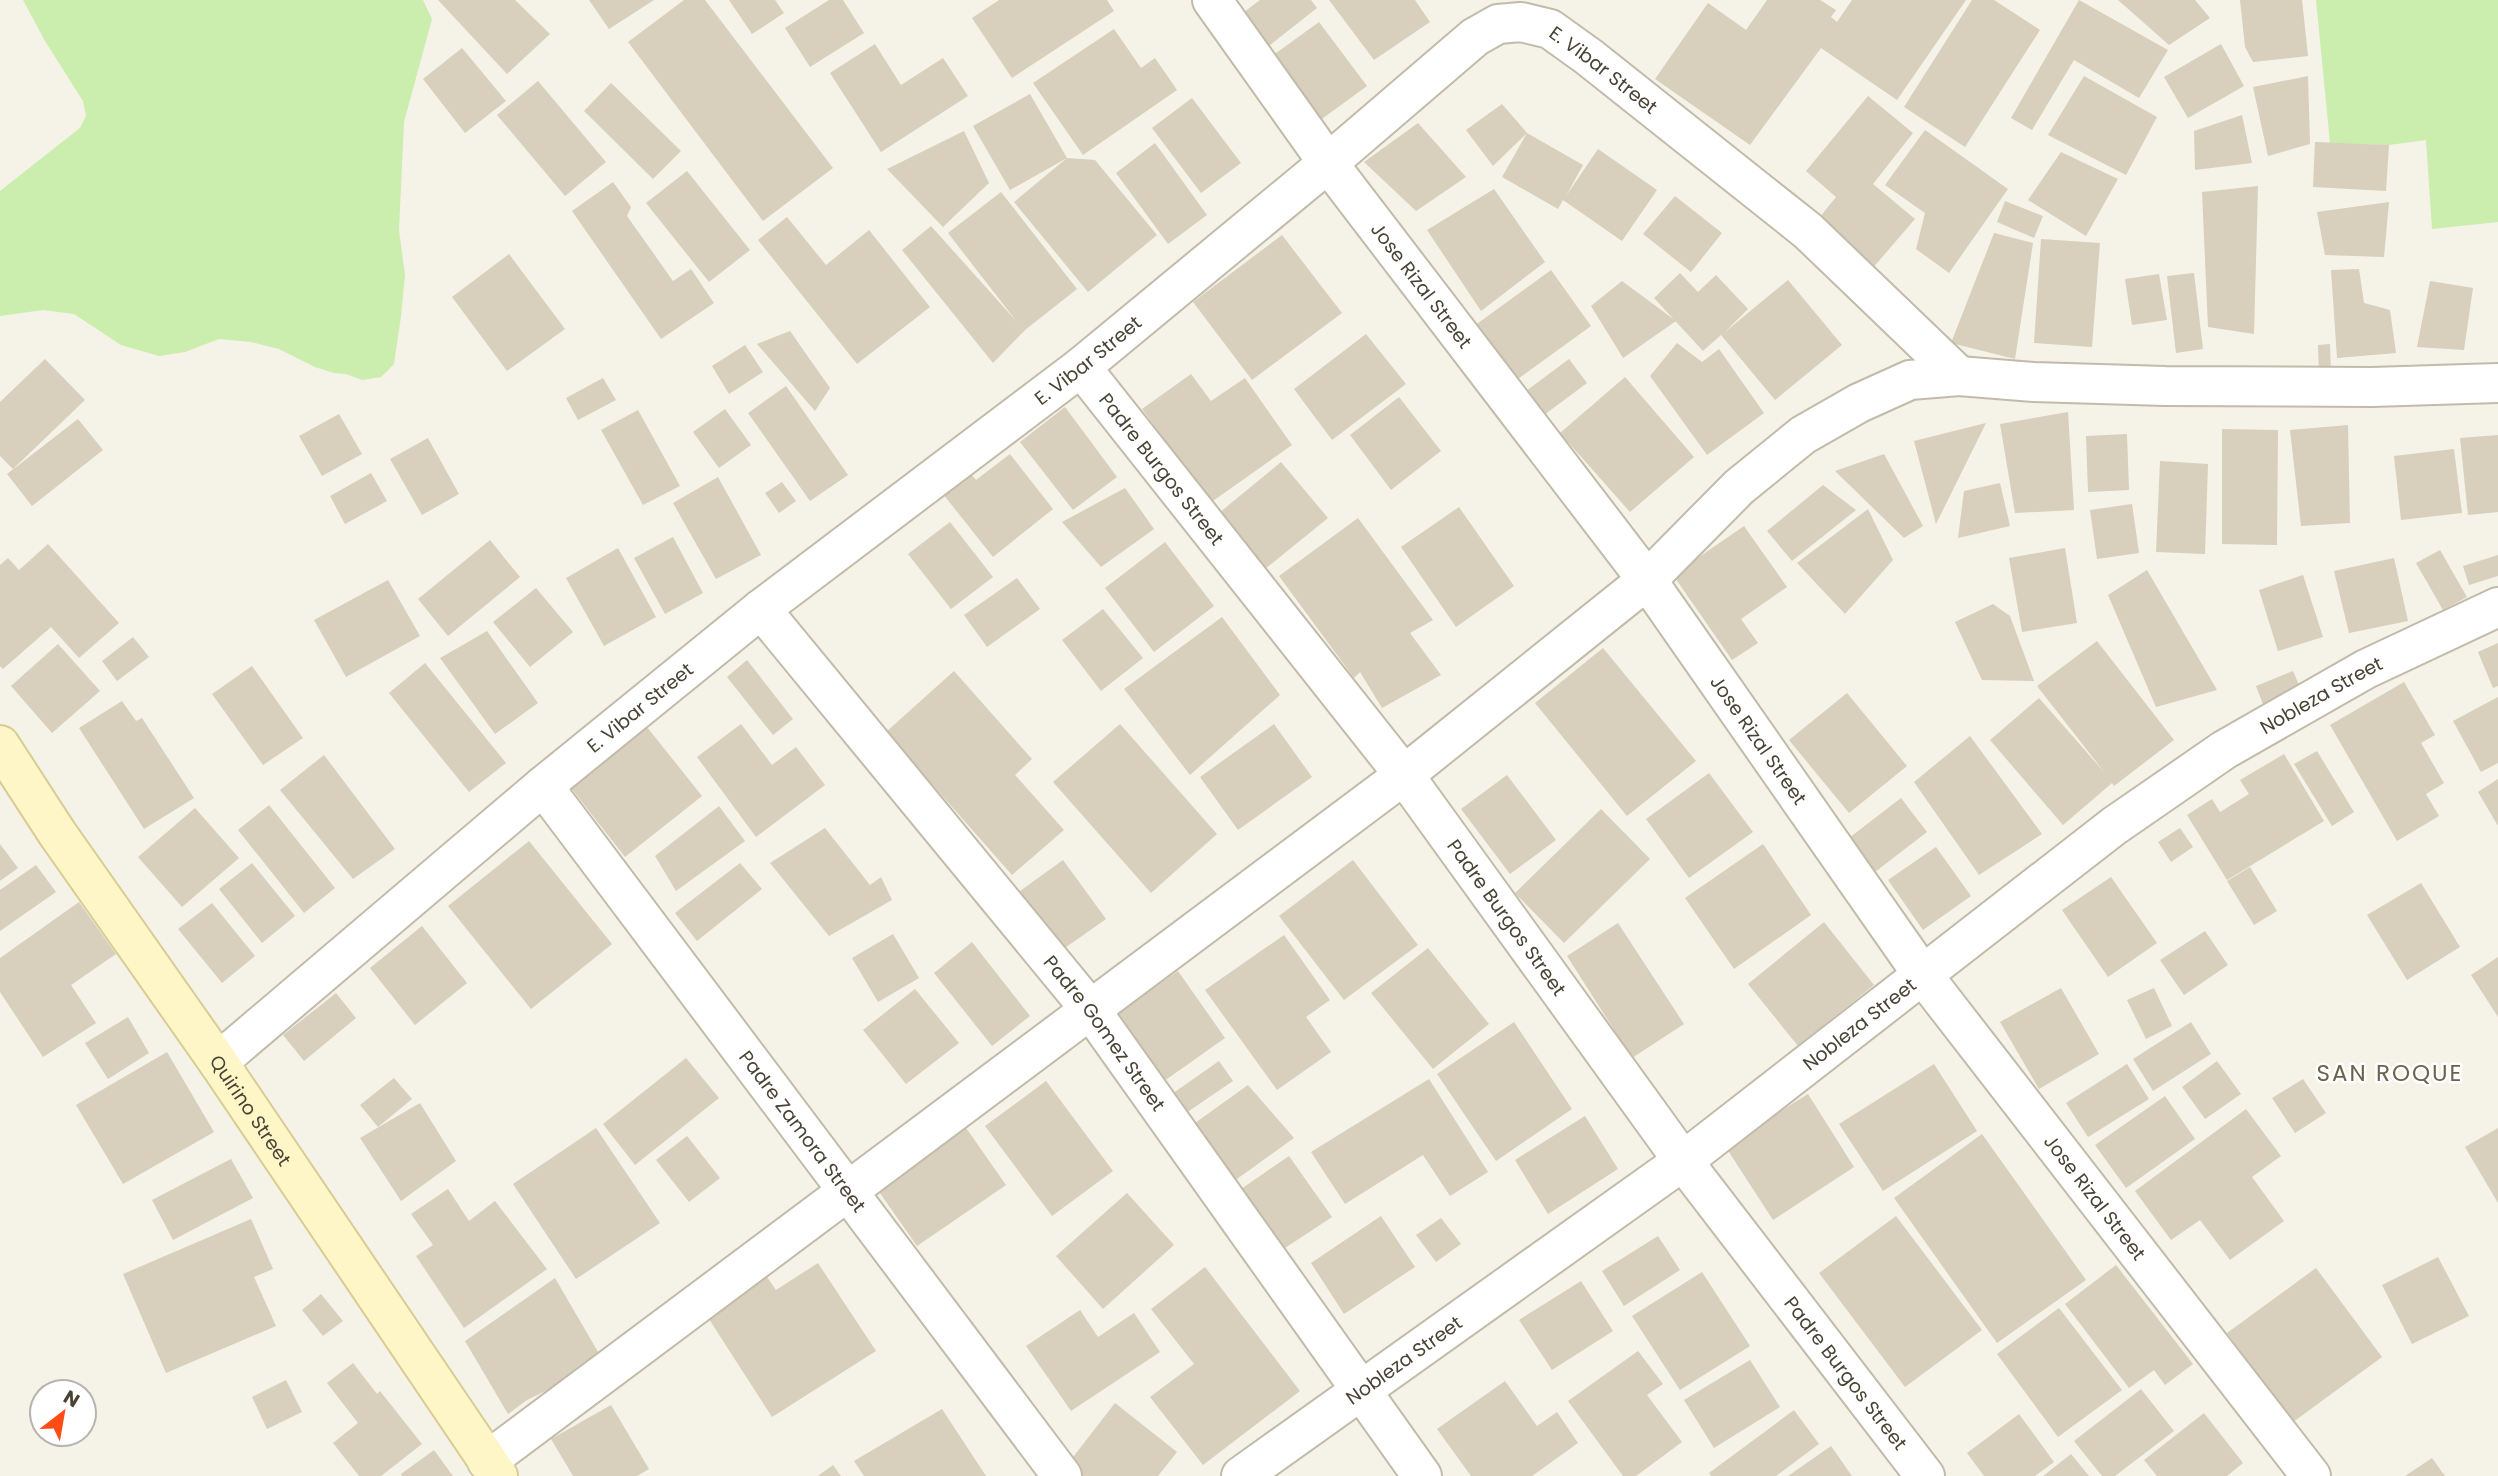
<svg xmlns="http://www.w3.org/2000/svg" width="2498" height="1476" font-family="Poppins,sans-serif">
<rect width="100%" height="100%" fill="#f5f2e8"/>
<path fill="#cbedad" d="M 23,0 L 423,0 L 432,19 L 404,122 L 399,230 L 405,275 L 401,316 L 394,364 L 381,377 L 362,380 L 346,374 L 334,373 L 315,367 L 279,349 L 251,342 L 219,339 L 185,352 L 159,356 L 121,345 L 74,314 L 43,310 L 0,316 L 0,191 L 80,128 L 86,116 L 83,101 L 45,41 Z
M 2316,0 L 2498,0 L 2498,222 L 2432,229 L 2426,140 L 2389,145 L 2330,143 Z"/>
<path fill="#d8cfbc" d="M 438,0 L 515,0 L 550,34 L 507,74 Z
M 589,0 L 654,0 L 609,29 Z
M 684,0 L 705,0 L 833,168 L 763,221 L 628,42 Z
M 729,0 L 775,0 L 784,13 L 752,34 Z
M 829,0 L 843,0 L 864,33 L 810,67 L 785,28 Z
M 999,0 L 1107,0 L 1114,11 L 1012,78 L 972,18 Z
M 1260,0 L 1311,0 L 1317,8 L 1265,49 L 1239,16 Z
M 1329,0 L 1415,0 L 1430,22 L 1374,60 Z
M 1767,0 L 1820,0 L 1836,10 L 1831,17 L 1837,22 L 1852,0 L 1966,0 L 1897,100 L 1821,48 L 1750,145 L 1655,79 L 1708,3 L 1746,30 Z
M 1972,0 L 1994,0 L 2040,30 L 1965,147 L 1904,107 Z
M 2079,0 L 2168,50 L 2139,98 L 2074,60 L 2032,130 L 2011,118 Z
M 2118,0 L 2195,0 L 2210,18 L 2169,45 Z
M 2240,0 L 2302,0 L 2308,56 L 2253,62 L 2245,47 Z
M 1319,22 L 1367,86 L 1315,124 L 1268,59 Z
M 1114,29 L 1141,68 L 1155,58 L 1177,90 L 1083,155 L 1033,83 Z
M 875,44 L 901,85 L 943,58 L 968,96 L 881,152 L 830,73 Z
M 2221,44 L 2244,86 L 2188,118 L 2164,77 Z
M 462,48 L 506,101 L 465,133 L 423,79 Z
M 2084,76 L 2157,117 L 2126,175 L 2048,135 Z
M 2308,76 L 2310,144 L 2268,156 L 2253,87 Z
M 538,81 L 606,162 L 565,196 L 497,115 Z
M 611,83 L 681,151 L 653,179 L 584,111 Z
M 1030,94 L 1067,158 L 1010,190 L 973,126 Z
M 1868,96 L 1913,133 L 1873,184 L 1915,219 L 1871,270 L 1815,223 L 1836,197 L 1806,171 Z
M 1192,98 L 1241,163 L 1201,193 L 1152,128 Z
M 1502,104 L 1527,133 L 1493,166 L 1466,130 Z
M 2242,115 L 2252,163 L 2195,170 L 2194,131 Z
M 1418,123 L 1466,177 L 1416,211 L 1364,162 Z
M 1925,130 L 2008,189 L 1949,273 L 1916,249 L 1925,213 L 1885,185 Z
M 964,131 L 989,183 L 943,227 L 887,169 Z
M 1527,133 L 1583,165 L 1566,196 L 1598,149 L 1657,190 L 1622,241 L 1563,200 L 1558,209 L 1502,177 Z
M 2315,142 L 2389,145 L 2386,191 L 2313,187 Z
M 1155,143 L 1207,215 L 1168,244 L 1116,173 Z
M 2061,152 L 2118,179 L 2086,236 L 2028,200 Z
M 1067,158 L 1095,160 L 1157,235 L 1088,292 L 1014,202 Z
M 687,171 L 750,250 L 709,282 L 646,203 Z
M 613,182 L 631,207 L 627,216 L 673,281 L 691,269 L 714,303 L 661,339 L 572,211 Z
M 2258,186 L 2254,334 L 2208,327 L 2202,192 Z
M 1494,189 L 1545,262 L 1481,311 L 1427,230 Z
M 1001,192 L 1077,289 L 1025,330 L 993,363 L 902,250 L 931,226 L 1017,322 L 948,233 Z
M 1675,196 L 1722,233 L 1691,272 L 1643,234 Z
M 2005,201 L 2043,216 L 2034,238 L 1997,222 Z
M 2389,202 L 2384,257 L 2325,255 L 2317,212 Z
M 787,217 L 826,265 L 869,230 L 930,307 L 857,364 L 758,240 Z
M 1994,233 L 2033,243 L 2015,359 L 1951,343 Z
M 1282,235 L 1342,313 L 1252,380 L 1193,302 Z
M 2041,239 L 2100,243 L 2092,347 L 2034,343 Z
M 509,254 L 565,329 L 507,371 L 452,297 Z
M 2359,269 L 2364,303 L 2390,310 L 2396,353 L 2337,358 L 2331,270 Z
M 1551,270 L 1591,326 L 1515,381 L 1474,326 Z
M 1680,273 L 1698,292 L 1716,275 L 1748,309 L 1725,332 L 1788,280 L 1842,345 L 1775,400 L 1721,335 L 1703,351 L 1654,298 Z
M 2194,273 L 2203,349 L 2176,353 L 2167,276 Z
M 2159,274 L 2167,320 L 2132,325 L 2125,279 Z
M 1622,281 L 1676,321 L 1623,358 L 1591,306 Z
M 2430,281 L 2473,288 L 2464,350 L 2417,347 Z
M 790,331 L 830,388 L 815,411 L 757,344 Z
M 1366,334 L 1406,384 L 1332,440 L 1294,389 Z
M 1677,343 L 1702,362 L 1719,349 L 1764,413 L 1707,455 L 1650,376 Z
M 2330,344 L 2331,375 L 2319,376 L 2318,345 Z
M 745,345 L 763,372 L 729,394 L 712,366 Z
M 45,359 L 85,400 L 13,469 L 0,456 L 0,402 Z
M 1569,359 L 1587,383 L 1544,415 L 1526,391 Z
M 1191,374 L 1211,401 L 1245,378 L 1292,445 L 1210,503 L 1142,409 Z
M 1625,377 L 1694,457 L 1630,512 L 1560,433 Z
M 603,378 L 616,400 L 578,420 L 566,398 Z
M 786,386 L 848,475 L 810,501 L 748,413 Z
M 1399,397 L 1441,451 L 1391,490 L 1350,435 Z
M 1065,407 L 1117,477 L 1073,510 L 1020,442 Z
M 725,409 L 751,445 L 719,468 L 693,432 Z
M 638,410 L 680,486 L 643,505 L 601,430 Z
M 2068,412 L 2074,510 L 2015,513 L 2000,424 Z
M 339,414 L 362,454 L 322,476 L 299,436 Z
M 78,419 L 103,450 L 32,506 L 7,474 Z
M 1986,423 L 1936,524 L 1914,441 Z
M 2348,425 L 2350,523 L 2301,526 L 2290,430 Z
M 2222,429 L 2278,430 L 2277,545 L 2222,544 Z
M 2127,434 L 2129,490 L 2088,492 L 2086,436 Z
M 2498,435 L 2498,512 L 2468,515 L 2460,438 Z
M 428,438 L 459,494 L 422,515 L 390,459 Z
M 2454,449 L 2462,513 L 2401,520 L 2394,456 Z
M 1010,454 L 1053,509 L 993,557 L 943,494 L 970,473 L 976,480 Z
M 1884,454 L 1923,526 L 1904,538 L 1835,471 Z
M 2160,461 L 2208,464 L 2205,554 L 2156,552 Z
M 1281,462 L 1328,518 L 1265,569 L 1219,513 Z
M 371,473 L 387,501 L 345,524 L 330,496 Z
M 718,477 L 761,555 L 716,579 L 673,503 Z
M 782,482 L 796,501 L 779,513 L 765,493 Z
M 2000,483 L 2010,526 L 1958,538 L 1964,491 Z
M 1823,485 L 1856,510 L 1792,561 L 1767,531 Z
M 1125,488 L 1154,529 L 1101,567 L 1062,522 Z
M 2132,504 L 2139,553 L 2097,559 L 2090,510 Z
M 1459,507 L 1514,586 L 1456,627 L 1401,547 Z
M 1868,509 L 1893,560 L 1845,614 L 1797,563 Z
M 1358,518 L 1433,620 L 1410,633 L 1441,675 L 1382,708 L 1360,672 L 1354,678 L 1279,576 Z
M 950,522 L 993,577 L 951,609 L 908,554 Z
M 1744,526 L 1787,587 L 1741,619 L 1758,643 L 1732,660 L 1673,575 Z
M 673,537 L 703,593 L 665,614 L 634,558 Z
M 490,540 L 520,577 L 448,636 L 418,599 Z
M 1165,542 L 1214,606 L 1154,652 L 1105,588 Z
M 48,544 L 119,623 L 79,658 L 51,627 L 3,669 L 0,666 L 0,565 L 8,558 L 19,570 Z
M 618,548 L 656,617 L 604,646 L 566,578 Z
M 2065,548 L 2077,623 L 2022,632 L 2009,558 Z
M 2440,550 L 2467,597 L 2443,610 L 2416,563 Z
M 2498,555 L 2498,576 L 2469,585 L 2463,566 Z
M 2394,558 L 2408,621 L 2349,633 L 2334,571 Z
M 2147,570 L 2217,690 L 2156,707 L 2108,595 Z
M 2303,575 L 2323,637 L 2278,651 L 2259,590 Z
M 1017,578 L 1040,609 L 987,647 L 964,615 Z
M 388,580 L 420,636 L 346,677 L 314,620 Z
M 536,588 L 573,632 L 530,667 L 493,622 Z
M 1993,604 L 2010,616 L 2034,681 L 1982,680 L 1955,622 Z
M 1103,609 L 1143,658 L 1101,691 L 1062,640 Z
M 1222,617 L 1280,695 L 1190,775 L 1124,689 Z
M 487,631 L 538,703 L 495,734 L 440,658 Z
M 133,637 L 149,657 L 117,681 L 102,661 Z
M 2097,641 L 2174,740 L 2114,786 L 2112,783 L 2063,825 L 1990,740 L 2039,698 L 2105,773 L 2037,686 Z
M 2498,643 L 2498,686 L 2493,688 L 2478,652 Z
M 58,644 L 100,691 L 52,733 L 11,686 Z
M 1603,648 L 1696,761 L 1627,816 L 1535,703 Z
M 747,660 L 793,719 L 773,735 L 727,677 Z
M 425,663 L 506,763 L 469,792 L 389,693 Z
M 252,666 L 303,738 L 263,765 L 212,694 Z
M 954,671 L 1032,759 L 1015,775 L 1064,830 L 1012,875 L 886,732 Z
M 2293,671 L 2302,692 L 2264,707 L 2256,686 Z
M 2404,682 L 2435,735 L 2421,743 L 2444,783 L 2426,794 L 2439,816 L 2397,841 L 2330,725 Z
M 1847,693 L 1907,766 L 1849,813 L 1789,740 Z
M 2498,697 L 2498,763 L 2481,772 L 2453,721 Z
M 122,701 L 136,721 L 142,718 L 194,798 L 144,829 L 79,728 Z
M 741,724 L 772,765 L 796,747 L 825,785 L 756,837 L 697,757 Z
M 1120,724 L 1217,834 L 1151,893 L 1053,782 Z
M 1274,724 L 1312,777 L 1238,830 L 1200,777 Z
M 647,727 L 702,796 L 625,857 L 571,788 Z
M 1970,736 L 2042,834 L 1979,875 L 1914,782 Z
M 2317,751 L 2354,812 L 2332,826 L 2294,764 Z
M 2284,754 L 2324,821 L 2227,880 L 2187,815 L 2212,799 L 2220,812 L 2249,794 L 2240,780 Z
M 324,755 L 395,849 L 353,879 L 280,790 Z
M 1709,773 L 1753,832 L 1689,878 L 1646,819 Z
M 1507,775 L 1556,840 L 1510,874 L 1461,809 Z
M 2498,779 L 2498,826 L 2478,792 Z
M 1901,798 L 1927,832 L 1875,872 L 1849,838 Z
M 269,805 L 335,888 L 304,913 L 238,830 Z
M 719,806 L 745,841 L 676,891 L 655,856 Z
M 195,808 L 239,858 L 182,907 L 138,857 Z
M 1601,809 L 1650,859 L 1564,943 L 1515,893 Z
M 825,828 L 870,885 L 881,877 L 892,900 L 829,936 L 770,863 Z
M 2180,828 L 2193,847 L 2171,862 L 2158,842 Z
M 529,841 L 612,944 L 531,1009 L 448,906 Z
M 0,844 L 18,868 L 0,881 Z
M 1763,844 L 1811,915 L 1734,969 L 1685,898 Z
M 1936,847 L 1971,896 L 1923,930 L 1888,880 Z
M 1063,860 L 1106,919 L 1062,950 L 1020,891 Z
M 1353,860 L 1418,945 L 1344,1000 L 1279,916 Z
M 252,863 L 295,916 L 262,943 L 219,889 Z
M 740,863 L 762,889 L 697,941 L 675,913 Z
M 36,865 L 56,892 L 0,931 L 0,890 Z
M 2250,867 L 2277,911 L 2254,925 L 2227,881 Z
M 2111,877 L 2157,943 L 2108,977 L 2062,910 Z
M 2421,883 L 2460,947 L 2407,980 L 2367,915 Z
M 79,902 L 116,954 L 71,985 L 96,1023 L 43,1057 L 0,992 L 0,958 Z
M 212,903 L 255,956 L 222,983 L 178,929 Z
M 1824,922 L 1874,985 L 1798,1046 L 1748,984 Z
M 1618,923 L 1684,1024 L 1632,1058 L 1567,956 Z
M 422,926 L 467,983 L 415,1025 L 370,968 Z
M 2205,931 L 2228,965 L 2184,995 L 2160,960 Z
M 893,934 L 919,978 L 878,1002 L 852,958 Z
M 1284,935 L 1330,1000 L 1306,1017 L 1331,1052 L 1277,1090 L 1205,990 Z
M 972,942 L 1030,1016 L 992,1046 L 934,973 Z
M 1428,948 L 1489,1024 L 1433,1069 L 1371,993 Z
M 2498,957 L 2498,1017 L 2471,975 Z
M 1178,971 L 1225,1038 L 1160,1084 L 1112,1017 Z
M 2061,988 L 2099,1054 L 2039,1089 L 2000,1022 Z
M 2154,988 L 2172,1026 L 2146,1039 L 2127,1000 Z
M 915,989 L 959,1043 L 906,1084 L 863,1030 Z
M 336,993 L 356,1018 L 304,1061 L 283,1035 Z
M 128,1017 L 149,1053 L 108,1079 L 85,1043 Z
M 1514,1022 L 1572,1109 L 1496,1161 L 1437,1074 Z
M 2191,1022 L 2211,1054 L 2153,1091 L 2133,1059 Z
M 167,1052 L 214,1132 L 123,1184 L 76,1105 Z
M 686,1058 L 719,1098 L 635,1165 L 603,1124 Z
M 1219,1061 L 1233,1081 L 1186,1113 L 1172,1094 Z
M 2217,1061 L 2241,1094 L 2205,1119 L 2182,1087 Z
M 1934,1064 L 1977,1131 L 1883,1191 L 1839,1124 Z
M 2127,1064 L 2149,1099 L 2088,1137 L 2066,1103 Z
M 394,1078 L 412,1099 L 378,1127 L 360,1105 Z
M 1429,1079 L 1488,1172 L 1450,1196 L 1423,1155 L 1345,1204 L 1311,1152 Z
M 2303,1079 L 2326,1113 L 2295,1133 L 2272,1098 Z
M 1046,1081 L 1113,1171 L 1052,1216 L 985,1126 Z
M 1248,1085 L 1294,1138 L 1230,1184 L 1188,1128 Z
M 1808,1094 L 1854,1167 L 1773,1220 L 1725,1146 Z
M 2165,1096 L 2195,1139 L 2126,1188 L 2095,1145 Z
M 420,1103 L 456,1161 L 401,1201 L 360,1138 Z
M 2246,1109 L 2281,1156 L 2252,1177 L 2284,1221 L 2230,1260 L 2200,1220 L 2171,1240 L 2135,1191 Z
M 1585,1116 L 1618,1169 L 1548,1214 L 1515,1160 Z
M 964,1125 L 1006,1185 L 917,1246 L 875,1186 Z
M 596,1128 L 660,1223 L 576,1279 L 513,1184 Z
M 2498,1128 L 2498,1203 L 2465,1147 Z
M 1982,1134 L 2086,1280 L 1997,1343 L 1894,1198 Z
M 687,1136 L 720,1178 L 689,1202 L 656,1160 Z
M 1289,1156 L 1332,1217 L 1279,1252 L 1238,1191 Z
M 231,1159 L 253,1198 L 173,1240 L 152,1200 Z
M 448,1189 L 469,1221 L 495,1201 L 547,1269 L 464,1328 L 416,1256 L 433,1245 L 411,1214 Z
M 1127,1193 L 1174,1245 L 1103,1309 L 1056,1256 Z
M 1381,1216 L 1415,1267 L 1344,1314 L 1311,1263 Z
M 1896,1216 L 1982,1330 L 1905,1387 L 1819,1273 Z
M 1441,1218 L 1461,1244 L 1436,1262 L 1416,1235 Z
M 251,1219 L 273,1269 L 254,1277 L 276,1326 L 166,1373 L 123,1274 Z
M 1658,1236 L 1680,1270 L 1624,1306 L 1602,1271 Z
M 2438,1257 L 2469,1316 L 2412,1344 L 2382,1285 Z
M 818,1263 L 876,1351 L 772,1417 L 707,1316 L 767,1277 L 776,1290 Z
M 2116,1265 L 2193,1364 L 2165,1385 L 2154,1370 L 2129,1388 L 2065,1304 Z
M 1205,1267 L 1300,1391 L 1203,1465 L 1150,1397 L 1194,1364 L 1151,1309 Z
M 2316,1268 L 2382,1357 L 2293,1422 L 2227,1333 Z
M 1702,1272 L 1750,1346 L 1680,1390 L 1632,1316 Z
M 555,1278 L 601,1357 L 574,1377 L 527,1400 L 508,1414 L 465,1341 Z
M 1581,1281 L 1613,1331 L 1552,1370 L 1519,1320 Z
M 321,1294 L 343,1321 L 323,1336 L 302,1310 Z
M 2059,1308 L 2122,1390 L 2058,1437 L 1997,1354 Z
M 1080,1310 L 1098,1337 L 1134,1313 L 1160,1352 L 1071,1411 L 1026,1346 Z
M 1638,1351 L 1663,1384 L 1647,1395 L 1682,1442 L 1636,1476 L 1623,1476 L 1568,1401 Z
M 1750,1360 L 1780,1407 L 1714,1448 L 1684,1400 Z
M 353,1363 L 377,1394 L 380,1391 L 422,1444 L 381,1476 L 359,1476 L 333,1443 L 358,1423 L 327,1383 Z
M 286,1380 L 302,1412 L 267,1429 L 252,1397 Z
M 1505,1381 L 1537,1426 L 1557,1412 L 1578,1443 L 1532,1476 L 1471,1476 L 1437,1429 Z
M 2141,1389 L 2174,1431 L 2115,1476 L 2102,1476 L 2074,1441 Z
M 1115,1403 L 1177,1452 L 1158,1476 L 1071,1476 L 1063,1470 Z
M 611,1405 L 649,1469 L 637,1476 L 573,1476 L 551,1439 Z
M 942,1409 L 986,1476 L 864,1476 L 854,1461 Z
M 1794,1410 L 1819,1444 L 1776,1476 L 1711,1476 L 1709,1473 Z
M 2204,1413 L 2243,1463 L 2227,1476 L 2157,1476 L 2144,1460 Z
M 2019,1414 L 2054,1462 L 2035,1476 L 1984,1476 L 1967,1453 Z
M 1831,1446 L 1852,1476 L 1788,1476 Z
M 434,1450 L 453,1476 L 402,1476 L 401,1474 Z
M 2071,1454 L 2089,1476 L 2043,1476 Z
M 2432,1458 L 2445,1476 L 2405,1476 Z
M 833,1465 L 841,1476 L 818,1476 Z"/>
<g fill="none" stroke-linecap="round" stroke-linejoin="round">
<defs>
<g id="minor">
<path id="s1" d="M 1081,367 L 1404,775 L 1683,1161 L 1925,1476"/>
<path id="s2" d="M 761,609 L 1090,1009 L 1422,1476"/>
<path id="s3" d="M 543,786 L 1062,1476"/>
<path id="s4" d="M 218,1062 L 543,786 L 761,609 L 1081,367 L 1328,163 L 1475,37 L 1498,24 L 1521,22 L 1550,29 L 1589,57 L 1808,231 L 1959,376"/>
<path d="M 487,1461 L 1404,775 L 1647,580 L 1739,487 L 1803,435 L 1859,403 L 1910,380 L 1959,376 L 2034,382 L 2165,386 L 2372,387 L 2498,383"/>
</g>
<g id="tertiary">
<path id="s5" d="M 1212,0 L 1328,163 L 1647,580 L 1922,974 L 2311,1476"/>
<path id="s6" d="M 1241,1476 L 1683,1161 L 2114,826 L 2224,750 L 2366,669 L 2498,607"/>
</g>
<g id="secondary">
<path id="s7" d="M 0,745 L 57,833 L 218,1062 L 498,1476"/>
</g>
</defs>
<use href="#minor" stroke="#c2bba9" stroke-width="42"/>
<use href="#tertiary" stroke="#c2bba9" stroke-width="42"/>
<use href="#secondary" stroke="#d9cc93" stroke-width="42"/>
<use href="#minor" stroke="#fff" stroke-width="38"/>
<use href="#tertiary" stroke="#fff" stroke-width="38"/>
<use href="#secondary" stroke="#fff6c8" stroke-width="38"/>
</g>
<g text-anchor="middle" stroke-width="5" stroke-linejoin="round" paint-order="stroke">
<g font-size="19" fill="#494335" stroke="#fff">
<text dy="7" stroke="none"><textPath href="#s4" startOffset="1769">E. Vibar Street</textPath></text>
<text dy="7" stroke="none"><textPath href="#s5" startOffset="354">Jose Rizal Street</textPath></text>
<text dy="7" stroke="none"><textPath href="#s4" startOffset="1118">E. Vibar Street</textPath></text>
<text dy="7" stroke="none"><textPath href="#s1" startOffset="130">Padre Burgos Street</textPath></text>
<text dy="7" stroke="none"><textPath href="#s6" startOffset="1334">Nobleza Street</textPath></text>
<text dy="7" stroke="none"><textPath href="#s4" startOffset="551">E. Vibar Street</textPath></text>
<text dy="7" stroke="none"><textPath href="#s5" startOffset="920">Jose Rizal Street</textPath></text>
<text dy="7" stroke="none"><textPath href="#s1" startOffset="696">Padre Burgos Street</textPath></text>
<text dy="7" stroke="none"><textPath href="#s6" startOffset="766">Nobleza Street</textPath></text>
<text dy="7" stroke="none"><textPath href="#s2" startOffset="546">Padre Gomez Street</textPath></text>
<text dy="7" stroke="none"><textPath href="#s7" startOffset="443">Quirino Street</textPath></text>
<text dy="7" stroke="none"><textPath href="#s3" startOffset="432">Padre Zamora Street</textPath></text>
<text dy="7" stroke="none"><textPath href="#s5" startOffset="1488">Jose Rizal Street</textPath></text>
<text dy="7" stroke="none"><textPath href="#s6" startOffset="200">Nobleza Street</textPath></text>
<text dy="7" stroke="none"><textPath href="#s1" startOffset="1264">Padre Burgos Street</textPath></text>
</g>
<g font-size="23" letter-spacing="2" fill="#6d624c" stroke="#fff">
<text x="2390" y="1081">SAN ROQUE</text>
</g>
</g>
<g transform="translate(63 1413) rotate(31)"><circle r="33" fill="#ffffff" stroke="#b6b4ae" stroke-width="2"/>
<path d="M0-5L12 26L0 18L-12 26Z" fill="#ff4b15"/>
<text y="-10" font-size="19" font-weight="bold" text-anchor="middle" fill="#494335">N</text>
</g>
</svg>
